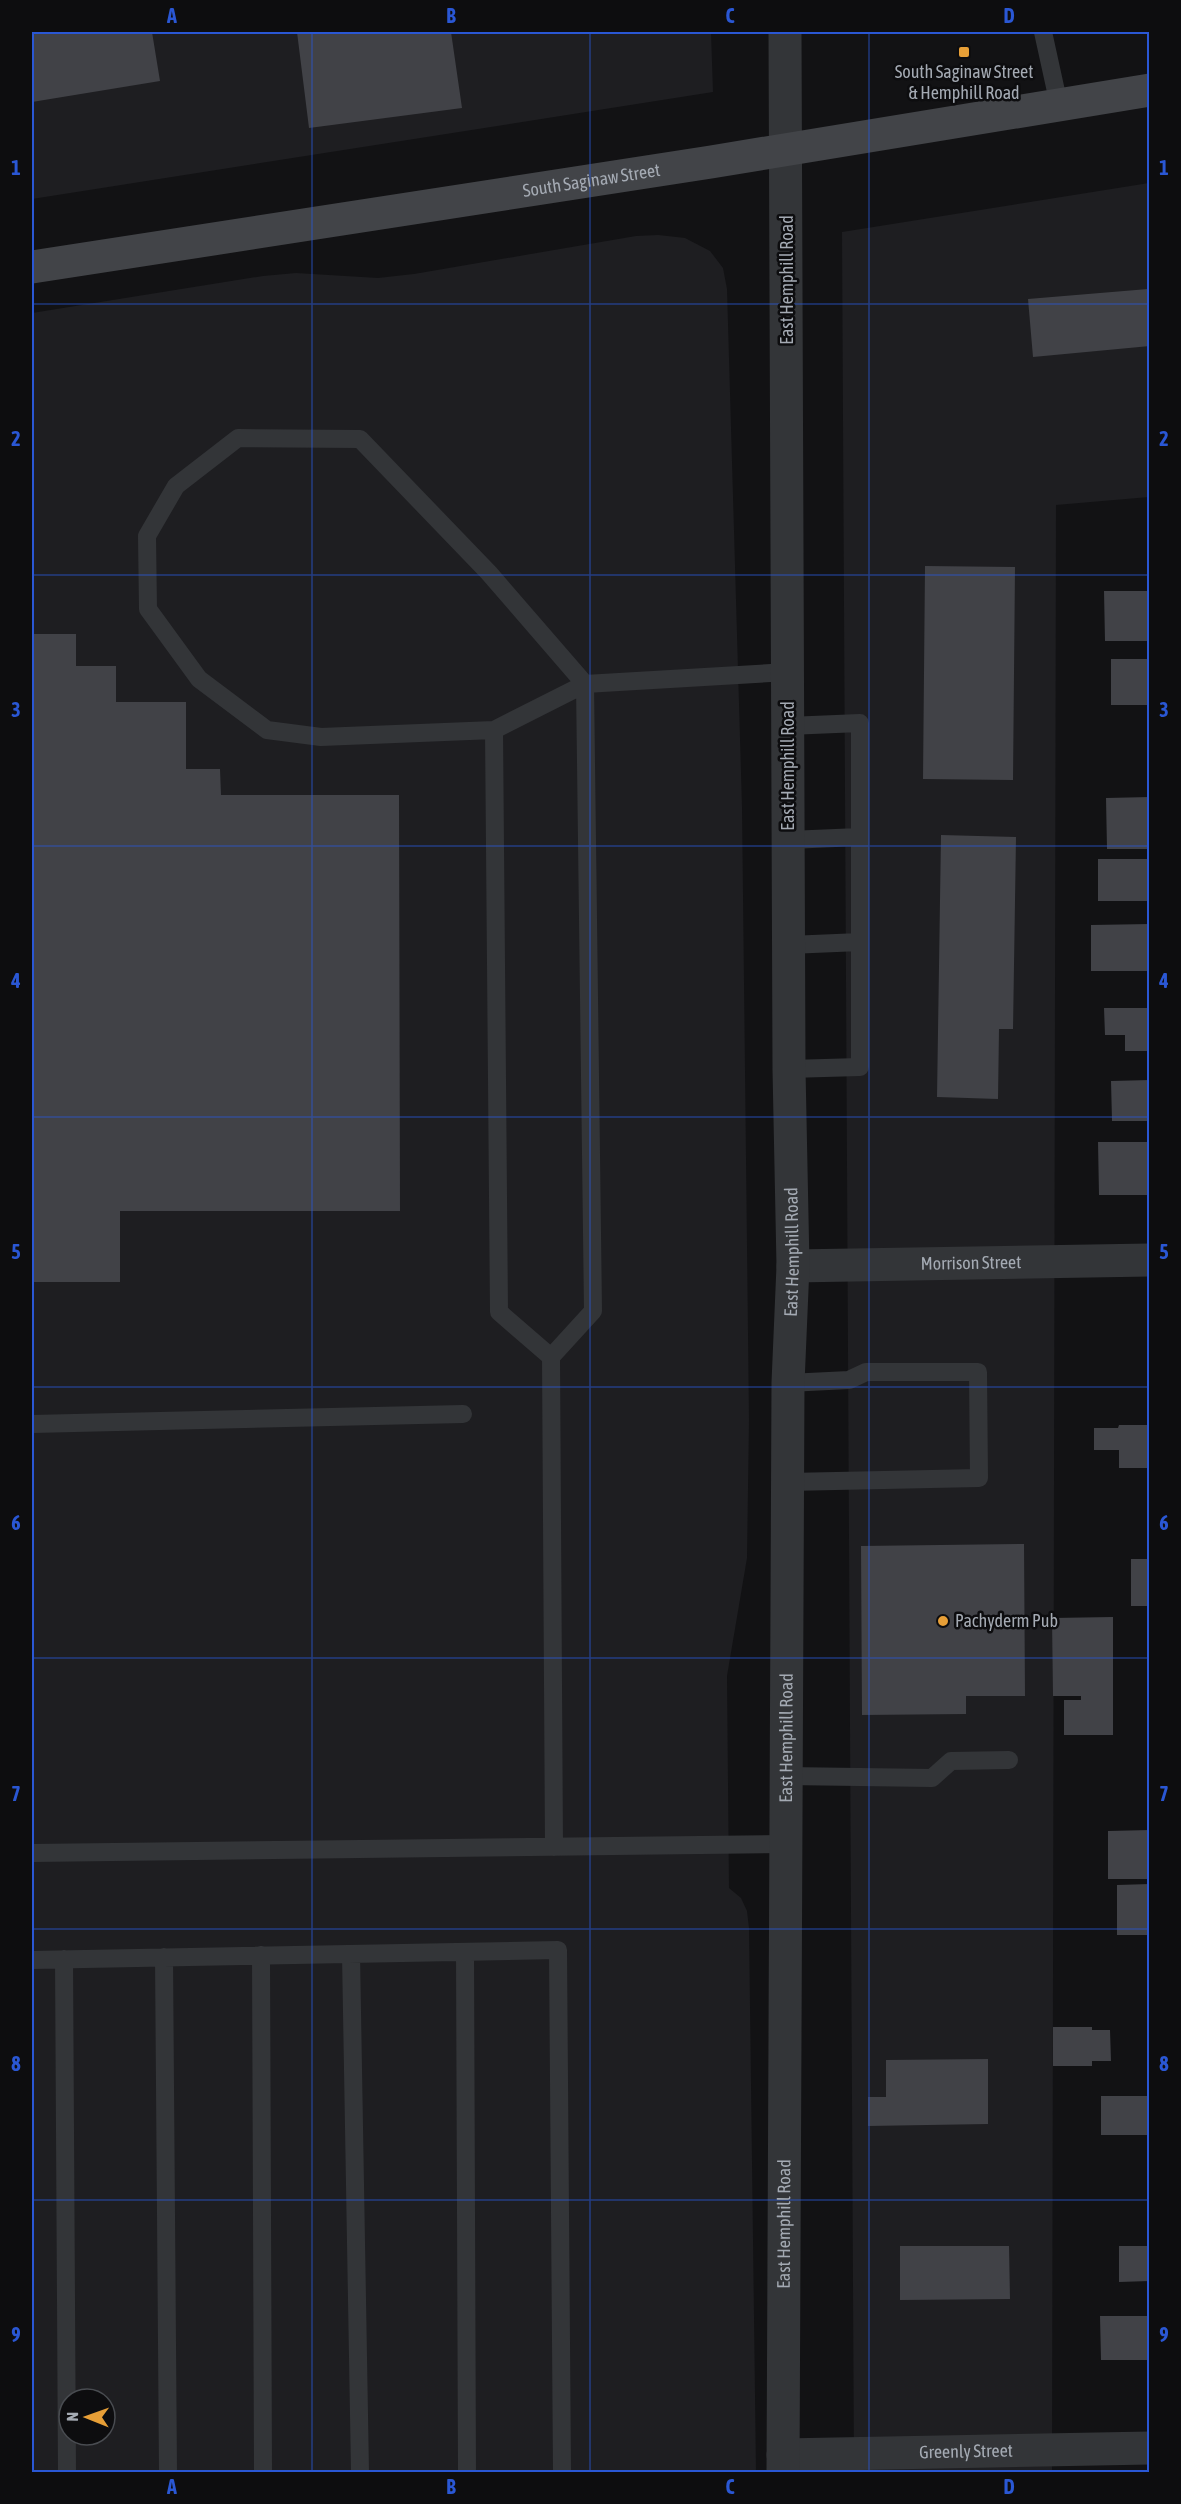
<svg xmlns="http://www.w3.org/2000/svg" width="1181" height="2504" font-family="'Asap Condensed',sans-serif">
<rect width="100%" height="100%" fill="#121214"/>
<path fill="#1e1e21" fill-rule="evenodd" d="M 32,32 L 711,32 L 713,92 L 32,199 Z
M 1149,183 L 1149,497 L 1056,505 L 1052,2472 L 854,2472 L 842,232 Z
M 658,235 L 685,238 L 710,251 L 723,268 L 727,289 L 742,807 L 749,1420 L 747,1558 L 727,1676 L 729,1888 L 741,1898 L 747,1911 L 749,1928 L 756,2472 L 32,2472 L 32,313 L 263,276 L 296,273 L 378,278 L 414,274 L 636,236 ZM 69,2399 L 105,2399 L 105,2435 L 69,2435 Z"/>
<path fill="#414247" d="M 32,32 L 152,32 L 160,81 L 32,102 Z
M 297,32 L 451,32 L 462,108 L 309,128 Z
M 1148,289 L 1150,346 L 1033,357 L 1028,299 Z
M 925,566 L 1015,567 L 1013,780 L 923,779 Z
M 1104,591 L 1150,591 L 1150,641 L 1105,641 Z
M 32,634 L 76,634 L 76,666 L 116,666 L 116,702 L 186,702 L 186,769 L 220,769 L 221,795 L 399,795 L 400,1211 L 120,1211 L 120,1282 L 32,1282 Z
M 1111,659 L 1150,659 L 1150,705 L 1111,705 Z
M 1150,797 L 1150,849 L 1107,849 L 1106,798 Z
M 941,835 L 1016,837 L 1013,1029 L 999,1029 L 998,1099 L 937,1097 Z
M 1098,859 L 1150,859 L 1150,901 L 1098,901 Z
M 1150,924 L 1150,971 L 1091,971 L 1091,925 Z
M 1104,1008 L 1150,1008 L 1150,1051 L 1125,1051 L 1125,1035 L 1105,1035 Z
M 1150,1080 L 1150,1121 L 1112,1121 L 1111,1081 Z
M 1098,1142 L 1150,1142 L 1150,1195 L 1099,1195 Z
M 1119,1425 L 1150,1425 L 1150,1468 L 1119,1468 L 1119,1450 L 1094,1450 L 1094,1428 L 1118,1428 Z
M 1024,1544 L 1025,1696 L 966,1696 L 966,1714 L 862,1715 L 861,1546 Z
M 1131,1559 L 1150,1559 L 1150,1606 L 1131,1606 Z
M 1113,1617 L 1113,1735 L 1064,1735 L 1064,1700 L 1081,1700 L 1081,1696 L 1053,1696 L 1052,1618 Z
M 1150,1830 L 1150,1879 L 1108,1879 L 1108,1831 Z
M 1150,1884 L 1150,1935 L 1117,1935 L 1117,1885 Z
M 1053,2027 L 1092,2027 L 1092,2030 L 1110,2030 L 1111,2061 L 1092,2061 L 1092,2066 L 1053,2066 Z
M 988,2059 L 988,2124 L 868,2126 L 868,2097 L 886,2097 L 886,2060 Z
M 1101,2096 L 1150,2096 L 1150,2135 L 1101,2135 Z
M 900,2246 L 1009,2246 L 1010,2299 L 900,2300 Z
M 1119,2246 L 1150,2246 L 1150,2281 L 1119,2282 Z
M 1100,2316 L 1150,2316 L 1150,2360 L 1101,2360 Z"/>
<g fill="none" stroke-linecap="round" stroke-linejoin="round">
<path stroke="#333538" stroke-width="18" d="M 1043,32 L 1059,105
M 788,726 L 860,723 L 860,1067 L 789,1069
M 494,730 L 499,1312 L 551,1357
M 789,840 L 859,837
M 789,945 L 860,942
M 788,1383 L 849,1380 L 866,1372 L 978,1372 L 979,1478 L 788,1482
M 32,1424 L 463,1414
M 786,1776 L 932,1778 L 951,1761 L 1009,1760
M 554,1847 L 551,1357 L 593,1311 L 585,684 L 489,573 L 360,439 L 238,438 L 176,486 L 147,536 L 148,609 L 199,679 L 267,730 L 321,737 L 494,730 L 585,684 L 788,672
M 32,1853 L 786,1844
M 465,1952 L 467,2472
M 351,1954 L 360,2472
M 261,1955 L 263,2472
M 164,1957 L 168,2472
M 64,1959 L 67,2472
M 32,1960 L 558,1950 L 562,2472"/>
<g stroke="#333538" stroke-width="33">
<path id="s1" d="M 793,1266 L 1150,1260"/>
<path id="s2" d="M 783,2455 L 1150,2448"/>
</g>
<path stroke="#333538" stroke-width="33" id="s3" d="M 783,2472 L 788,1383 L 793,1266 L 789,1069 L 785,32"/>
<path stroke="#424448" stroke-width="33" id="s4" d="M 32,267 L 711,162 L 1150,90"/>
</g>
<path fill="none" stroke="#2a57d4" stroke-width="1.5" stroke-opacity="0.55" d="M 312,32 L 312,2472M 590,32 L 590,2472M 869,32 L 869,2472M 32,304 L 1150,304M 32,575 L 1150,575M 32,846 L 1150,846M 32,1117 L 1150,1117M 32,1387 L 1150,1387M 32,1658 L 1150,1658M 32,1929 L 1150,1929M 32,2200 L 1150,2200"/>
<g fill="#e79f37" stroke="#0d0d0f" stroke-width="2">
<rect x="958" y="46" width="12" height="12" rx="3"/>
<circle cx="943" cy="1621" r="6"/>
</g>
<g text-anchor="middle" stroke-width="5" stroke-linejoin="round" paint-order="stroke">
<g font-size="18" fill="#a4aab3" stroke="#0d0d0f">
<text x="964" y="78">South Saginaw Street<tspan x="964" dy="21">&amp; Hemphill Road</tspan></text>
<text x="955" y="1627" text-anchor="start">Pachyderm Pub</text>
</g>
<g font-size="18" fill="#a4aab3" stroke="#0d0d0f">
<text dy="6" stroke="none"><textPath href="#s4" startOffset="566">South Saginaw Street</textPath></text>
<text transform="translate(787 280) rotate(-90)" y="6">East Hemphill Road</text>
<text transform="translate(788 766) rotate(-90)" y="6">East Hemphill Road</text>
<text dy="6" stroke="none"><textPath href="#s3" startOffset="1220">East Hemphill Road</textPath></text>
<text dy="6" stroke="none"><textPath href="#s1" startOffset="178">Morrison Street</textPath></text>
<text dy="6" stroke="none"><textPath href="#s3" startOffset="734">East Hemphill Road</textPath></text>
<text dy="6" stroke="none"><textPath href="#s3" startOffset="248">East Hemphill Road</textPath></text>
<text dy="6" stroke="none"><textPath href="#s2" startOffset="183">Greenly Street</textPath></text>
</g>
</g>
<rect width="1181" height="2504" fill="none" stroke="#0d0d0f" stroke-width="66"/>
<g transform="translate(87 2417) rotate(271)"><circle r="28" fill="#0d0d0f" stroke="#494c51" stroke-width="1.5"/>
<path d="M0-4.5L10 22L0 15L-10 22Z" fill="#e79f37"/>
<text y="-9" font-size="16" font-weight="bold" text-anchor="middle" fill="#a4aab3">N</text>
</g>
<rect x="33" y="33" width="1115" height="2438" fill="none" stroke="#2a57d4" stroke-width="2"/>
<g font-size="20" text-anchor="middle" font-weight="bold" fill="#2a57d4">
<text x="172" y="23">A</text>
<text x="451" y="23">B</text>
<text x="730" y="23">C</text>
<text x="1009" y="23">D</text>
<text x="16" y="175">1</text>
<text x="1164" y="175">1</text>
<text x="16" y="446">2</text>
<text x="1164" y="446">2</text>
<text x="16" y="717">3</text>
<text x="1164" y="717">3</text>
<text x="16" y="988">4</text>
<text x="1164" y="988">4</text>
<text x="16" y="1259">5</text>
<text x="1164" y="1259">5</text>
<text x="16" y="1530">6</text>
<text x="1164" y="1530">6</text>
<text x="16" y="1801">7</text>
<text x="1164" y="1801">7</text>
<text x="16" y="2071">8</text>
<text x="1164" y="2071">8</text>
<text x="16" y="2342">9</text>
<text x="1164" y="2342">9</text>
<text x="172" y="2494">A</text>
<text x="451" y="2494">B</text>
<text x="730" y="2494">C</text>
<text x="1009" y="2494">D</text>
</g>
</svg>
